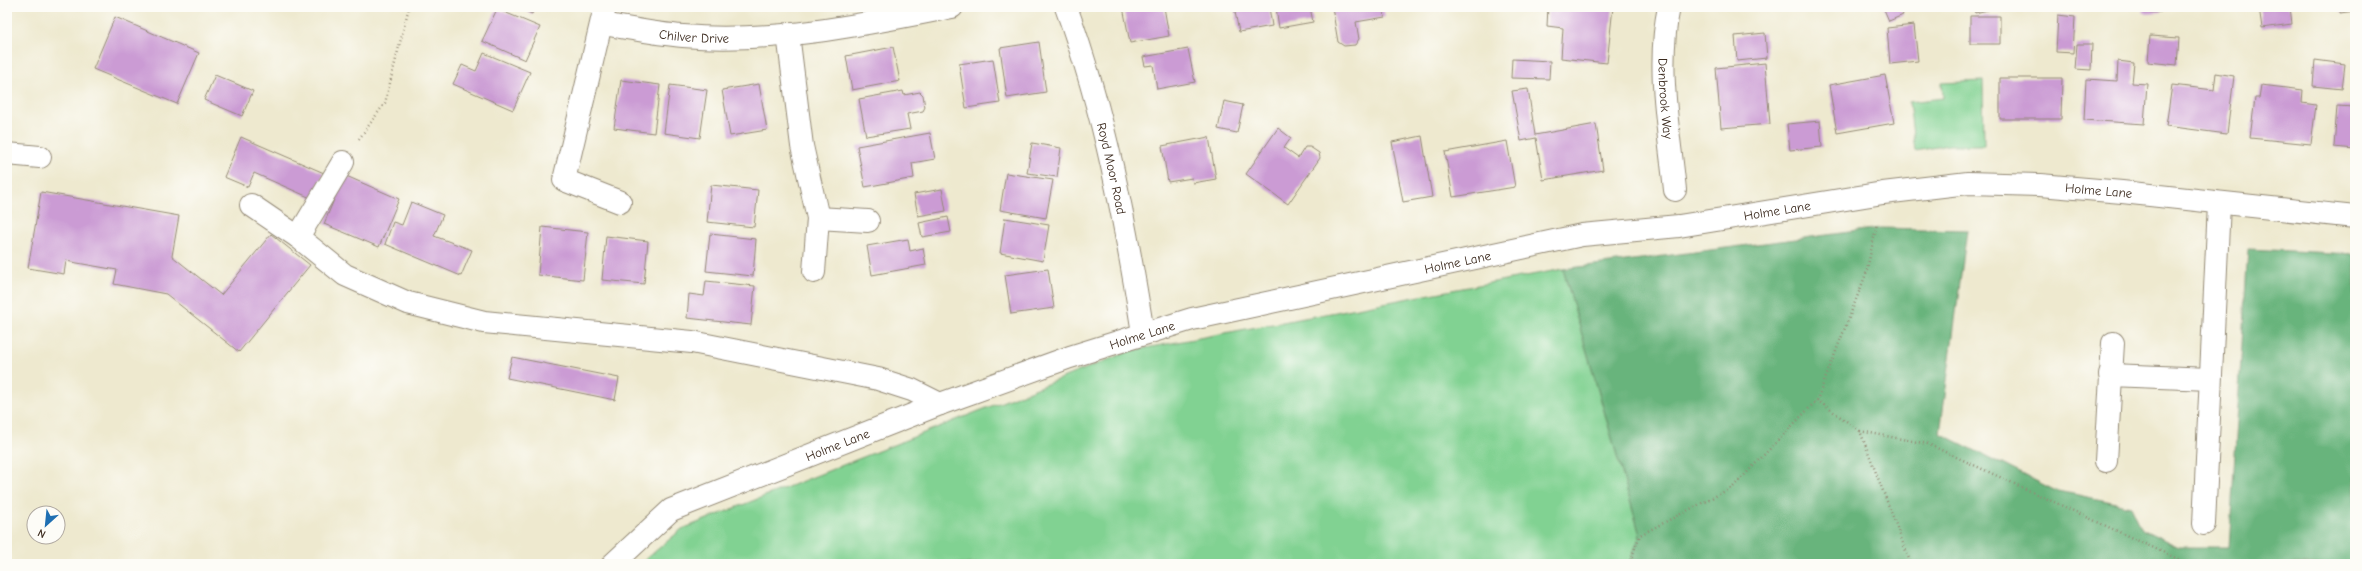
<svg xmlns="http://www.w3.org/2000/svg" width="2362" height="571" font-family="'Comic Neue',sans-serif">
<rect width="100%" height="100%" fill="#fdfcf7"/>
<filter id="ink" filterUnits="userSpaceOnUse"><feTurbulence type="fractalNoise" baseFrequency=".025" numOctaves="2"/><feDisplacementMap in="SourceGraphic" scale="8" xChannelSelector="R" yChannelSelector="G"/><feConvolveMatrix kernelMatrix="1 2 1 2 8 2 1 2 1" color-interpolation-filters="sRGB"/></filter>
<filter id="wash" filterUnits="userSpaceOnUse"><feTurbulence type="fractalNoise" baseFrequency=".012" numOctaves="4" result="noise"/><feDisplacementMap in="SourceGraphic" scale="16" xChannelSelector="R" yChannelSelector="G"/><feGaussianBlur stdDeviation="0.9" result="paint"/><feColorMatrix in="noise" values="0 0 0 0 0 0 0 0 0 0 0 0 0 0 0 0 0 1.4 0 .05"/><feComposite in="paint" operator="in"/></filter>
<g filter="url(#wash)">
<rect width="100%" height="100%" fill="#eee9cf"/>
<path fill="#81d292" stroke="#5e7e58" d="M 1983,81 L 1984,145 L 1948,145 L 1915,151 L 1909,102 L 1943,98 L 1942,83 Z
M 1563,269 L 1640,535 L 1629,564 L 640,564 L 682,529 L 1130,351 Z"/>
<path fill="#68b47c" stroke="#526f4d" d="M 1881,228 L 1967,230 L 1940,433 L 2054,490 L 2131,506 L 2142,529 L 2179,547 L 2229,547 L 2248,249 L 2355,254 L 2355,564 L 1629,564 L 1640,535 L 1563,269 Z"/>
<g id="blocks">
<path fill="#cb9bd4" d="M 517,7 L 535,7 L 532,14 Z
M 1123,7 L 1164,7 L 1169,36 L 1130,43 Z
M 1234,7 L 1269,7 L 1272,26 L 1239,32 Z
M 1276,7 L 1310,7 L 1313,22 L 1279,28 Z
M 1332,7 L 1383,7 L 1385,17 L 1356,22 L 1359,39 L 1355,45 L 1344,46 L 1338,42 Z
M 1548,7 L 1613,7 L 1607,63 L 1561,58 L 1563,28 L 1547,26 Z
M 1883,7 L 1900,7 L 1903,15 L 1889,21 Z
M 1973,7 L 1996,7 L 1996,8 L 1975,13 Z
M 2143,7 L 2161,7 L 2161,12 L 2144,13 Z
M 2259,7 L 2290,7 L 2292,24 L 2262,28 Z
M 2340,7 L 2355,7 L 2355,11 L 2340,13 Z
M 497,9 L 540,27 L 525,60 L 482,41 Z
M 2058,15 L 2075,17 L 2073,53 L 2056,52 Z
M 1970,16 L 2000,16 L 2000,44 L 1970,44 Z
M 115,17 L 199,53 L 177,104 L 93,69 Z
M 1914,25 L 1918,61 L 1890,64 L 1887,28 Z
M 1765,33 L 1767,58 L 1737,61 L 1735,36 Z
M 2150,36 L 2179,38 L 2177,65 L 2148,62 Z
M 1039,42 L 1046,92 L 1007,98 L 1000,48 Z
M 2077,44 L 2092,44 L 2091,70 L 2075,69 Z
M 893,47 L 900,81 L 852,90 L 846,56 Z
M 1188,49 L 1195,82 L 1157,89 L 1153,65 L 1145,66 L 1143,57 Z
M 484,53 L 530,72 L 513,110 L 453,84 L 462,65 L 476,71 Z
M 993,59 L 1000,103 L 966,108 L 959,64 Z
M 1512,59 L 1550,61 L 1549,79 L 1511,78 Z
M 2315,60 L 2345,64 L 2342,89 L 2313,86 Z
M 2118,61 L 2134,63 L 2132,83 L 2147,84 L 2144,124 L 2084,120 L 2086,79 L 2117,81 Z
M 1765,63 L 1770,124 L 1721,128 L 1716,68 Z
M 2216,73 L 2234,76 L 2227,134 L 2166,126 L 2172,85 L 2214,90 Z
M 215,75 L 253,91 L 242,116 L 204,100 Z
M 1885,75 L 1894,123 L 1837,133 L 1829,85 Z
M 2000,78 L 2062,78 L 2061,119 L 2000,119 Z
M 621,80 L 660,85 L 654,133 L 614,128 Z
M 759,84 L 767,130 L 730,136 L 722,90 Z
M 670,85 L 707,90 L 700,138 L 664,133 Z
M 2261,85 L 2303,90 L 2302,103 L 2316,105 L 2311,144 L 2250,138 L 2255,98 L 2259,98 Z
M 1528,89 L 1535,135 L 1596,124 L 1603,170 L 1543,180 L 1536,138 L 1521,141 L 1512,91 Z
M 903,91 L 904,95 L 920,92 L 923,95 L 925,107 L 923,111 L 907,114 L 910,129 L 866,136 L 859,99 Z
M 1224,101 L 1243,105 L 1237,133 L 1218,129 Z
M 2337,106 L 2355,107 L 2355,149 L 2334,147 Z
M 1820,121 L 1822,147 L 1790,150 L 1787,124 Z
M 1278,128 L 1291,138 L 1284,148 L 1298,158 L 1305,147 L 1310,147 L 1319,153 L 1320,158 L 1288,204 L 1246,174 Z
M 930,133 L 935,159 L 912,163 L 914,178 L 865,187 L 857,146 Z
M 1422,136 L 1432,197 L 1403,202 L 1392,142 Z
M 241,137 L 324,173 L 313,199 L 254,173 L 248,187 L 224,177 Z
M 1209,137 L 1216,179 L 1193,183 L 1192,178 L 1168,182 L 1162,146 Z
M 1507,141 L 1515,187 L 1453,197 L 1445,152 Z
M 1032,143 L 1061,148 L 1057,177 L 1027,173 Z
M 1006,173 L 1053,180 L 1046,218 L 1000,210 Z
M 344,175 L 399,199 L 379,247 L 324,224 Z
M 711,185 L 758,190 L 754,227 L 707,222 Z
M 942,189 L 946,211 L 918,216 L 914,194 Z
M 41,192 L 179,216 L 172,256 L 221,295 L 271,234 L 310,265 L 239,352 L 166,294 L 114,284 L 117,270 L 66,261 L 64,274 L 28,268 Z
M 411,202 L 443,215 L 434,236 L 472,250 L 461,276 L 385,244 L 393,222 L 402,225 Z
M 948,217 L 951,232 L 922,237 L 919,223 Z
M 1005,218 L 1049,225 L 1043,261 L 1000,253 Z
M 542,227 L 588,232 L 583,280 L 538,275 Z
M 710,234 L 756,239 L 753,276 L 706,271 Z
M 606,236 L 648,241 L 644,284 L 602,280 Z
M 908,239 L 910,251 L 923,248 L 926,265 L 872,275 L 867,246 Z
M 1048,269 L 1054,308 L 1011,314 L 1005,275 Z
M 706,281 L 755,286 L 751,325 L 687,318 L 689,294 L 704,296 Z
M 512,357 L 619,378 L 615,400 L 507,378 Z"/>
</g>
</g>
<g filter="url(#ink)">
<use href="#blocks" fill-opacity="0" stroke="#948a76" stroke-width="1"/>
<g fill="none" stroke-linecap="round" stroke-linejoin="round">
<defs>
<g id="minor">
<path d="M 605,7 L 564,180 L 620,202"/>
<path id="s1" d="M 1066,7 C 1105,114 1125,220 1143,333"/>
<path id="s2" d="M 1669,7 C 1656,67 1669,130 1675,190"/>
<path id="s3" d="M 602,24 C 628,28 656,34 683,36 C 770,44 866,24 952,7"/>
<path d="M 788,34 L 802,146 L 818,218 L 814,272"/>
<path d="M 7,154 L 40,157"/>
<path d="M 343,162 L 298,237 L 345,275 L 408,303 L 484,322 L 692,342 L 878,379 L 912,390 L 940,404"/>
<path d="M 251,205 L 298,237"/>
<path d="M 818,218 L 868,221"/>
<path d="M 2110,375 L 2210,379"/>
<path d="M 2106,461 L 2113,343"/>
<path d="M 2204,524 L 2219,204"/>
<path id="s4" d="M 613,564 L 671,510 L 940,404 L 1070,357 L 1192,319 L 1582,235 L 1679,226 L 1883,193 L 1968,183 L 2040,185 L 2122,192 L 2355,217"/>
</g>
</defs>
<use href="#minor" stroke="#948a76" stroke-width="24"/>
<path stroke="#948a76" stroke-width="2.5" stroke-dasharray="1 3" stroke-linecap="butt" d="M 359,139 L 385,103 L 409,7
M 1817,400 L 1860,431 L 1911,564
M 1860,431 L 1928,444 L 2180,560 L 2181,564
M 1629,564 L 1640,535 L 1733,487 L 1817,400 L 1866,274 L 1877,223"/>
<use href="#minor" stroke="#fff" stroke-width="22"/>
</g>
</g>
<g text-anchor="middle" stroke-width="3" stroke-linejoin="round" paint-order="stroke">
<g font-size="13" fill="#3b2a1e" stroke="#fdfcf7">
<text dy="5" stroke="none"><textPath href="#s3" startOffset="93">Chilver Drive</textPath></text>
<text dy="5" stroke="none"><textPath href="#s2" startOffset="92">Denbrook Way</textPath></text>
<text dy="5" stroke="none"><textPath href="#s1" startOffset="168">Royd Moor Road</textPath></text>
<text dy="5" stroke="none"><textPath href="#s4" startOffset="1554">Holme Lane</textPath></text>
<text dy="5" stroke="none"><textPath href="#s4" startOffset="1230">Holme Lane</textPath></text>
<text dy="5" stroke="none"><textPath href="#s4" startOffset="906">Holme Lane</textPath></text>
<text dy="5" stroke="none"><textPath href="#s4" startOffset="582">Holme Lane</textPath></text>
<text dy="5" stroke="none"><textPath href="#s4" startOffset="258">Holme Lane</textPath></text>
</g>
</g>
<rect width="2362" height="571" fill="none" stroke="#fdfcf7" stroke-width="24"/>
<g transform="translate(46 525) rotate(207)"><circle r="19" fill="#fdfcf7" stroke="#afa8a0"/>
<path d="M0-3L7 15L0 10L-7 15Z" fill="#1f6fb2"/>
<text y="-6" font-size="11" font-weight="bold" text-anchor="middle" fill="#3b2a1e">N</text>
</g>
</svg>
